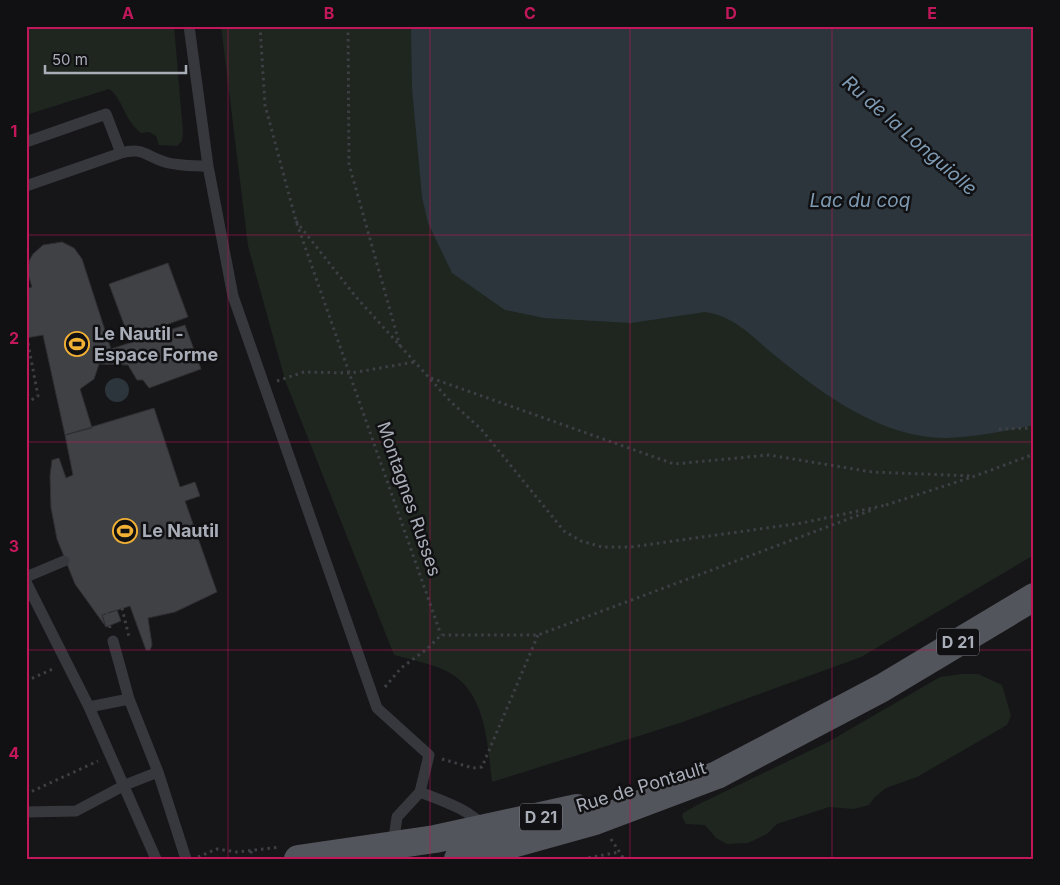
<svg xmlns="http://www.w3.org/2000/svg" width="1060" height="885" font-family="Inter,sans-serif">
<rect width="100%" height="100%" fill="#161618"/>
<path fill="#1e261f" d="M 26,26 L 174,26 L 183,132 L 182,141 L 177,146 L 159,145 L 156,136 L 149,132 L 141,133 C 124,120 122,97 109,89 L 26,115 Z
M 221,26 L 1034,26 L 1034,555 L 861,657 L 680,723 L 492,782 C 487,741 486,687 442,669 C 427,663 409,659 394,655 L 285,380 L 248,246 Z
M 961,674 L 978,674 L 1002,685 L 1011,716 L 1007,725 L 917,777 L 886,788 L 875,797 L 869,805 L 854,809 L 829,807 L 777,824 L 767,834 L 748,843 L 727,844 L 716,838 L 705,825 L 686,824 L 682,817 L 683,813 L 699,804 L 828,742 L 940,677 Z"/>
<path fill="#2c353c" d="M 411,26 L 1034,26 L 1034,425 C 1006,431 976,437 947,438 C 884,439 825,396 778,358 C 755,340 736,316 705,312 L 631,323 L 544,318 L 505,310 L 452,273 L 428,223 L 422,197 L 412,88 Z
M105 390a12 12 0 1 1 24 0a12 12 0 1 1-24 0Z"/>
<path fill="#404145" stroke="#303034" d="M 62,242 L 74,248 L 82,259 L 111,349 L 185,325 L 201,369 L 149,388 L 143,380 L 137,380 L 128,365 L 99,364 L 94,379 L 80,389 L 92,428 L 65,435 L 43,335 L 26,338 L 26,289 L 32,287 L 28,274 L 29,261 L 33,254 L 43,245 Z
M 168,263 L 188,317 L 129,338 L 109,284 Z
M 154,408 L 180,487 L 195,482 L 200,496 L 185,501 L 217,592 L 175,612 L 148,618 L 152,645 L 150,650 L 146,650 L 130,606 L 102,615 L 106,627 L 75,584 L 57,539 L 51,508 L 50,476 L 52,460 L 59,458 L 66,478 L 73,475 L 65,435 Z
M 117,610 L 121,621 L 106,627 L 102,615 Z"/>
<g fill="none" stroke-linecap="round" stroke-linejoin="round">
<path stroke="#3d3f44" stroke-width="3" stroke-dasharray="2.5 4" stroke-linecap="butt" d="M 260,26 L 265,105 L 296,221 L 441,635
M 348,26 L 349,164 L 400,346
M 296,221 L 356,297 L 451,402 L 481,429 L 564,531 L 581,541 L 602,547 L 631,547 L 802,523 L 886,505
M 431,378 L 674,464 L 769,455 L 872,472 L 973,476
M 277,381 L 304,372 L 351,373 L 415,362
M 26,403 L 38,396 L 27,338
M 999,429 L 1034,428
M 886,505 L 975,476 L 1034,454
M 122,608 L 129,637
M 107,613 L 110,628
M 26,681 L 55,668
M 385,687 L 401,668 L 427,649 L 441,635 L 538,635 L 875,509
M 442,759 L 473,768 L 482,767 L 538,635
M 26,794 L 98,761
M 611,839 L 624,859
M 251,851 L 252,859
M 198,857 L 217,849 L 237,852 L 280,847
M 582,859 L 619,852"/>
<path stroke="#37383d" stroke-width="11" d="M 189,26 L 208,166 L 233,296 L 377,708 L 429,755 L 420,792 L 397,817 L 393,845
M 26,142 L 106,114 L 121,153 L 26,186
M 121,153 C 144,147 145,156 165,162 C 175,165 197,166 208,166
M 26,577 L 64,561
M 26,582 L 89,707 L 156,859
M 113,641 L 129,699 L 158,772 L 186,859
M 89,707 L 129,699
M 420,792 C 438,799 474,811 483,827
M 26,812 L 76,811 L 125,785 L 158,772"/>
<path stroke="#53555c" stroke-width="28" d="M 298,859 L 435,839 L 577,808
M 458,859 L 595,821 L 717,775 L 882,688 L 1034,597"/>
</g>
<path fill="none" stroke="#c2185b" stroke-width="1" stroke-opacity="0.55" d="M 228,26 L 228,859M 430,26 L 430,859M 630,26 L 630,859M 832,26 L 832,859M 26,235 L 1034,235M 26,442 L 1034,442M 26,650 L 1034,650"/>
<defs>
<symbol id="stadium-ring" viewBox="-11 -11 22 22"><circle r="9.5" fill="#111113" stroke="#f2b134" stroke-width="1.5"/><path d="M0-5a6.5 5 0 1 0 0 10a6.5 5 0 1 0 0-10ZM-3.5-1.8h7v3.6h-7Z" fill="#f2b134"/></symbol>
</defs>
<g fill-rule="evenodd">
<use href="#stadium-ring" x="63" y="330" width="28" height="28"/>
<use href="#stadium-ring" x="111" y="517" width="28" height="28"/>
</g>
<g text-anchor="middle" stroke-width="5" stroke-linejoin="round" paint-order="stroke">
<g fill="#111113" stroke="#7b7e86" stroke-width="1">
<rect x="937" y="628.5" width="42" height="27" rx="4"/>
<rect x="520" y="803.5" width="42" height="27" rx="4"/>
</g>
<g font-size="16" font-weight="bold" fill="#a8adb8">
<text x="958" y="648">D 21</text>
<text x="541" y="823">D 21</text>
</g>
<g font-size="18" font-weight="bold" fill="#a8adb8" stroke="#111113" text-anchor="start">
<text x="94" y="340">Le Nautil -<tspan x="94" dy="21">Espace Forme</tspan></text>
<text x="142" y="537">Le Nautil</text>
</g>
<g font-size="18" fill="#a8adb8" stroke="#111113">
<text transform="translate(409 499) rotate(71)" y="6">Montagnes Russes</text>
<text transform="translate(641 787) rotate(-17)" y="6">Rue de Pontault</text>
</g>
<g font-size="19" font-style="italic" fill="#7f9bb3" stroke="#111113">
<text transform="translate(910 135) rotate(41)" y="7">Ru de la Longuiolle</text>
<text x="860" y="207">Lac du coq</text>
</g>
</g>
<rect width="1060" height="885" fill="none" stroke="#111113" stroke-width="55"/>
<path d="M45 65v8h141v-8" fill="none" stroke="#a8adb8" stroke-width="2.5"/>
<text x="52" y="65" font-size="15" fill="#a8adb8" stroke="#111113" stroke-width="4" paint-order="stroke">50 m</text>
<rect x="28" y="28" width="1004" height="830" fill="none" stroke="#c2185b" stroke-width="2"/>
<g font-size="16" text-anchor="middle" font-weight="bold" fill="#c2185b">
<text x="128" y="19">A</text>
<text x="329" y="19">B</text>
<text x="530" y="19">C</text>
<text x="731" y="19">D</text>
<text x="932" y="19">E</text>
<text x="14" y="137">1</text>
<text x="14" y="344">2</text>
<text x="14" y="552">3</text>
<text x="14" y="759">4</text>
</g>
</svg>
